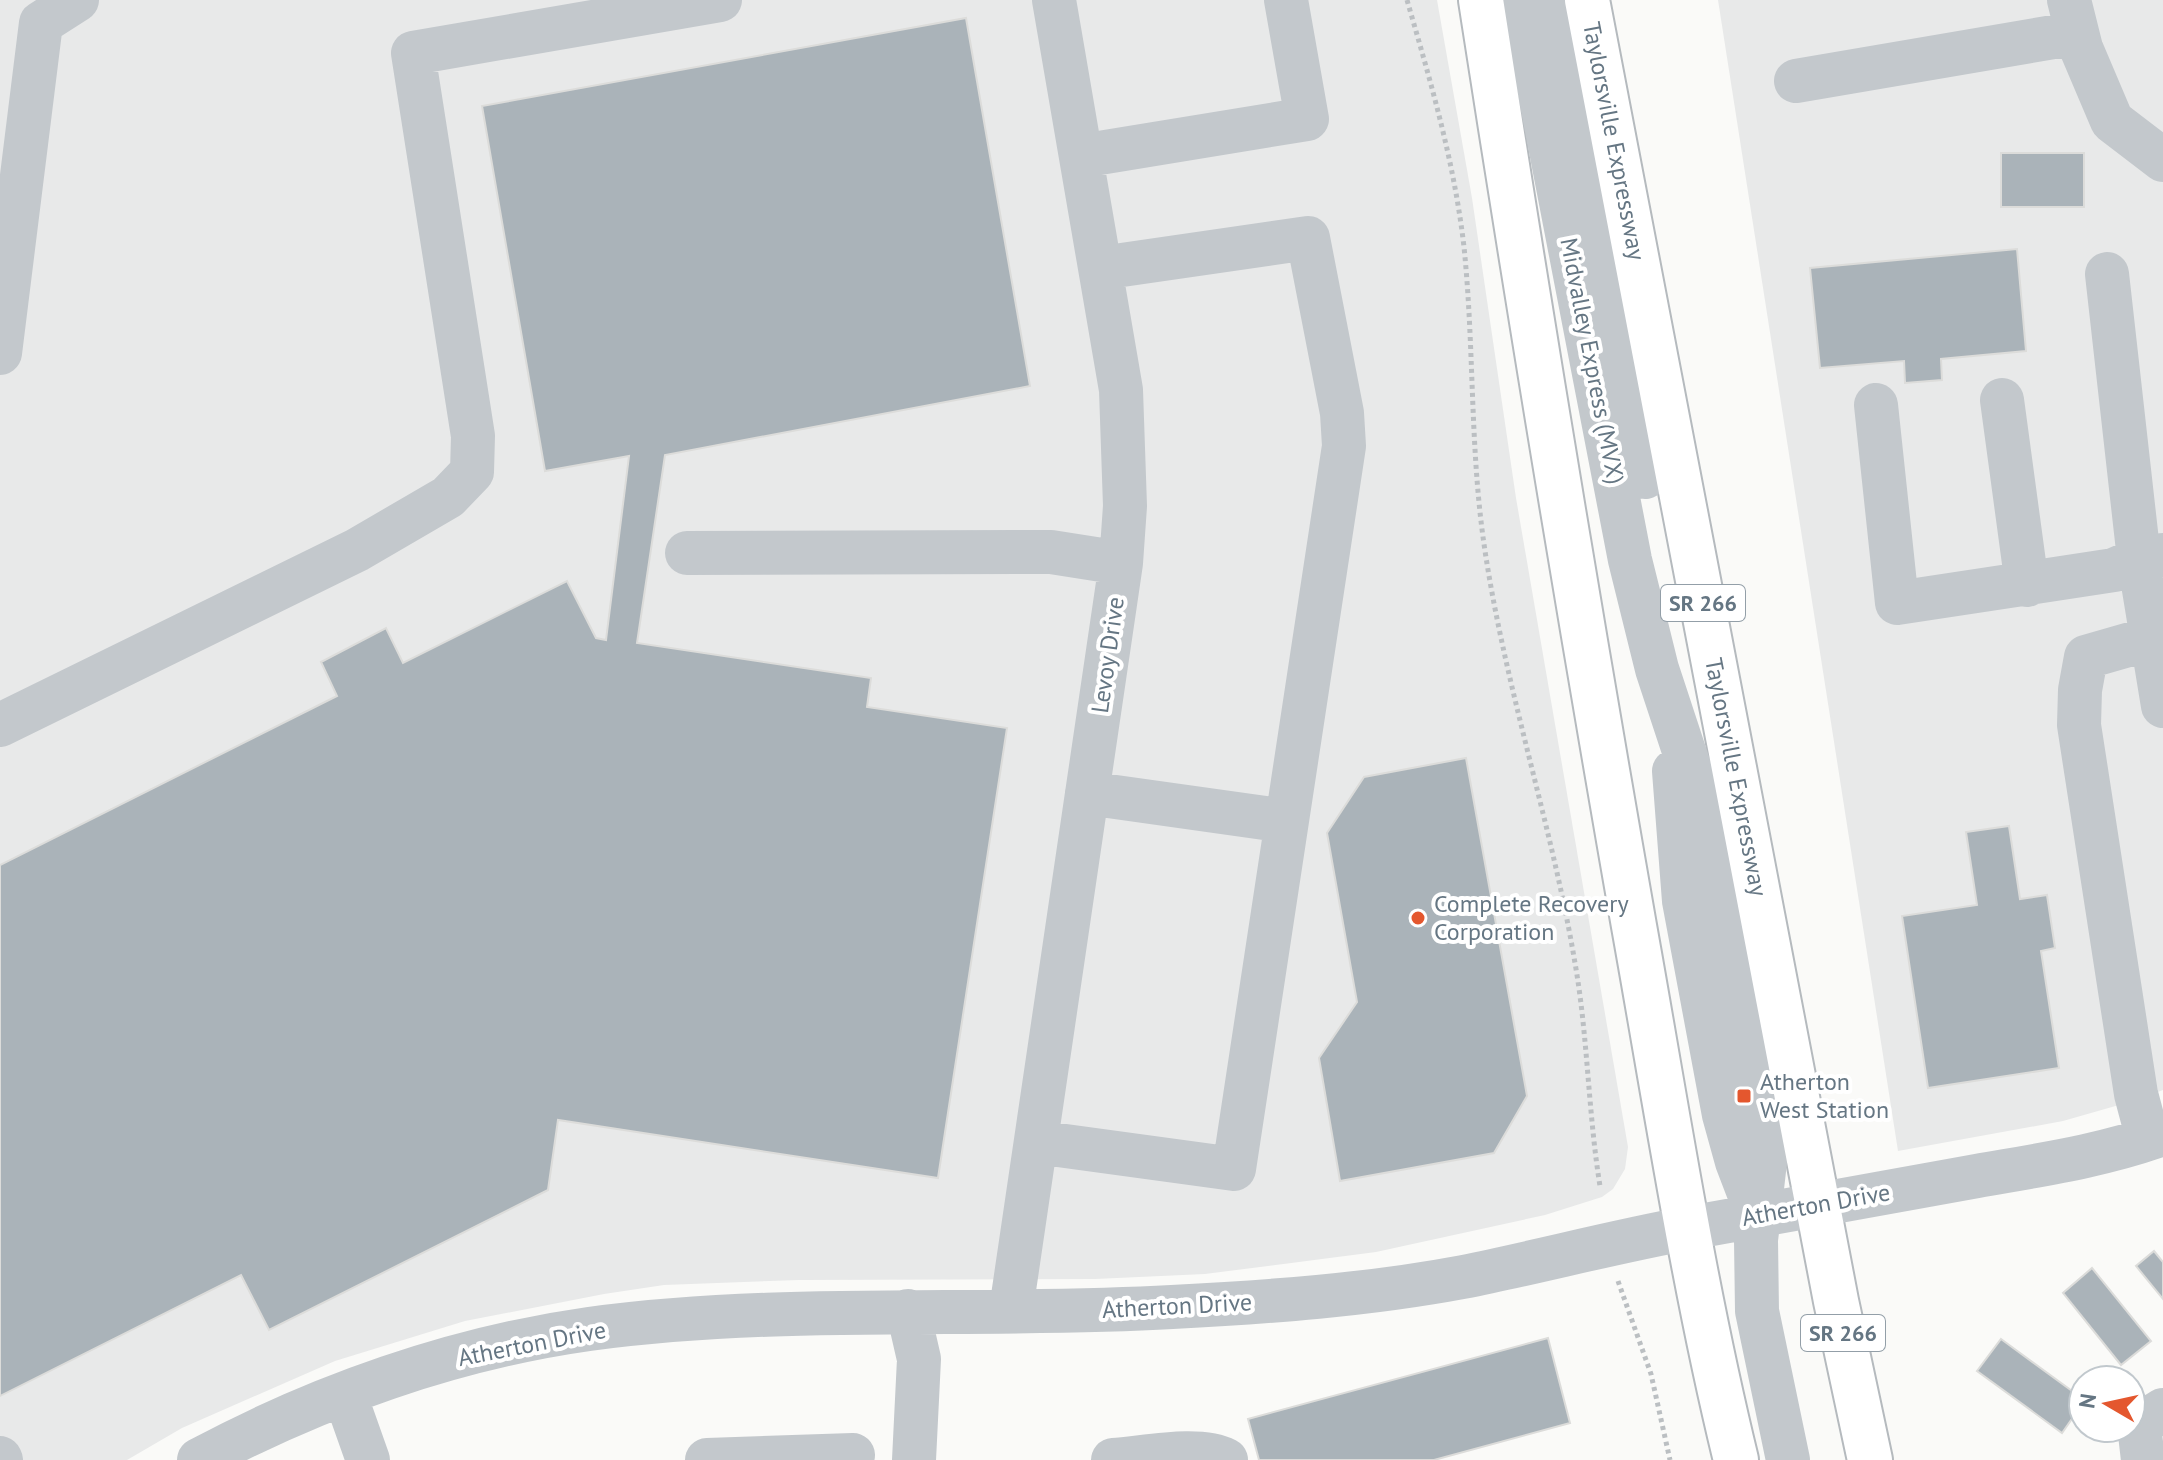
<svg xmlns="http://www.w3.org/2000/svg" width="2163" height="1460" font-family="'PT Sans',sans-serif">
<rect width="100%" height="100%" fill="#fafaf8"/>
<path fill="#e8e9e9" d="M 0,0 L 1437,0 L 1472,198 L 1516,498 L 1628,1147 L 1625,1169 L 1613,1189 L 1602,1197 L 1545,1215 L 1376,1252 L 1205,1274 L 1095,1279 L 799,1280 L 664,1285 L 604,1294 L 465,1321 L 335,1361 L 182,1428 L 127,1460 L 0,1460 Z
M 1718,0 L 2163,0 L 2163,1090 L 2140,1099 L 2063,1121 L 1898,1151 Z"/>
<path fill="#aab3b9" stroke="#dcdcda" stroke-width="2" d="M 966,18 L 1030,386 L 665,455 L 637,643 L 871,678 L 867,707 L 1007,728 L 938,1178 L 558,1120 L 548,1190 L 269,1330 L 241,1275 L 0,1396 L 0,865 L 337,696 L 321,662 L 386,628 L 403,663 L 567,581 L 596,638 L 606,640 L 629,456 L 545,471 L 482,106 Z
M 2001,153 L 2084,153 L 2084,207 L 2001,207 Z
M 2017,249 L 2026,351 L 1941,359 L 1942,380 L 1905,383 L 1904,361 L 1820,368 L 1810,268 Z
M 1466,758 L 1527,1096 L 1494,1153 L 1340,1181 L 1319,1058 L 1357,1002 L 1327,833 L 1364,777 Z
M 2009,826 L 2020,899 L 2047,895 L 2055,948 L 2041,951 L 2059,1068 L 1928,1088 L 1902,916 L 1977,905 L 1966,832 Z
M 2154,1251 L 2163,1262 L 2163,1299 L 2136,1266 Z
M 2092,1268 L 2151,1341 L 2121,1365 L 2063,1293 Z
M 1548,1338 L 1570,1423 L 1434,1460 L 1259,1460 L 1248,1419 Z
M 2001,1339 L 2083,1399 L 2083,1403 L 2062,1433 L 1977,1371 Z"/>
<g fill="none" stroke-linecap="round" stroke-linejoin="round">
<defs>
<path id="major" d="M 1481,0 C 1529,309 1580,618 1634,926 C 1666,1104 1693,1284 1736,1460
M 1587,0 L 1836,1301 L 1870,1460"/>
</defs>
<use href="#major" stroke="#b5babe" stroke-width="48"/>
<path stroke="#bbbfc2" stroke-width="5" stroke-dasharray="4 4" stroke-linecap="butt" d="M 1407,0 C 1431,83 1454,161 1464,247 C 1474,344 1470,441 1483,537 C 1503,682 1551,820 1575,963 C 1588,1037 1588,1112 1600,1186
M 1618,1281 L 1651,1374 L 1670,1460"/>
<path stroke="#c3c8cc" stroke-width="44" d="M 1522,0 L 1630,560 L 1657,669 L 1711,833 L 1735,935 L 1765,1110 L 1765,1162 L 1756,1240 L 1757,1311 L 1788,1460
M 1556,0 L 1645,477
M 2069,0 L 2081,48 L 2112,121 L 2163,160
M 1796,81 L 2077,33
M 1081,156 L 1307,119 L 1286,0
M 2107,274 L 2139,559 L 2163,555
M 0,353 L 41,23 L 77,0
M 2002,400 L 2027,585
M 1876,405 L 1897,603 L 2114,570 L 2139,559 L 2163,706
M 687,553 L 1051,552 L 1121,563
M 0,725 L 357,550 L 448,497 L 472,472 L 473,436 L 413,53 L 720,0
M 1674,771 L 1684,901 L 1724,1115 L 1737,1162 L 1755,1209
M 1087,793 L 1286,821
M 2148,1139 L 2136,1094 L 2079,725 L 2080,690 L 2086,657 L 2152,638
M 1036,1142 L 1234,1169 L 1344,446 L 1342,413 L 1308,238 L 1101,268
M 1011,1310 L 1121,563 L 1125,506 L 1121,390 L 1054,0
M 908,1311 L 919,1359 L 914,1460
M 345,1395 L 368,1460
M 0,1458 L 1,1460
M 199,1460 C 318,1396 454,1348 589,1329 C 782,1303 978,1318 1172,1307 C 1269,1302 1367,1295 1463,1277 C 1538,1262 1613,1242 1689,1228 C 1785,1210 1881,1194 1977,1176 C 2039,1165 2103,1156 2163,1134
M 707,1460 L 853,1455
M 1113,1460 C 1144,1458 1199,1446 1226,1460
M 2143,1460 L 2139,1425 L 2163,1410"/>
<use href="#major" stroke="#fff" stroke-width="44"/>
</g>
<g fill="#e4572e" stroke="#fff" stroke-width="3">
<circle cx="1418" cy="918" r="8"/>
<rect x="1736" y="1088" width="16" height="16" rx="4"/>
</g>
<g text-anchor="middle" stroke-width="8" stroke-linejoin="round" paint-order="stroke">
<g fill="#fff" stroke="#939fa8" stroke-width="2">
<rect x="1661" y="585" width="84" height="36" rx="6"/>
<rect x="1801" y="1315" width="84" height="36" rx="6"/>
</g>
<g font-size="22" font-weight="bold" fill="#657683">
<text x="1703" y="611">SR 266</text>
<text x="1843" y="1341">SR 266</text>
</g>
<g font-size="24" fill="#657683" stroke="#fff">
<text transform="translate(1614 141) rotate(79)" y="8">Taylorsville Expressway</text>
<text transform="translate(1592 361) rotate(79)" y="8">Midvalley Express (MVX)</text>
<text transform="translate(1108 655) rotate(-82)" y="8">Levoy Drive</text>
<text transform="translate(1736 777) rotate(79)" y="8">Taylorsville Expressway</text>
<text transform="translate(1816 1205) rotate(-10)" y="8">Atherton Drive</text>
<text transform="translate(1177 1306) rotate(-3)" y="8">Atherton Drive</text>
<text transform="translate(532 1344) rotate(-11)" y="8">Atherton Drive</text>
</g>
<g font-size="24" fill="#657683" stroke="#fff" text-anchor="start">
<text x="1434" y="912">Complete Recovery<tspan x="1434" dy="28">Corporation</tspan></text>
<text x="1760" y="1090">Atherton<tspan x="1760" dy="28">West Station</tspan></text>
</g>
</g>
<g transform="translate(2107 1404) rotate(279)"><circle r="38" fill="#ffffff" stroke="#c1c8cd" stroke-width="2"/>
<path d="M0-6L14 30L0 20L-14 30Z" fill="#e4572e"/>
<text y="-12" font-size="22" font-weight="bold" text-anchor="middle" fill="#657683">N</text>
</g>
</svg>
